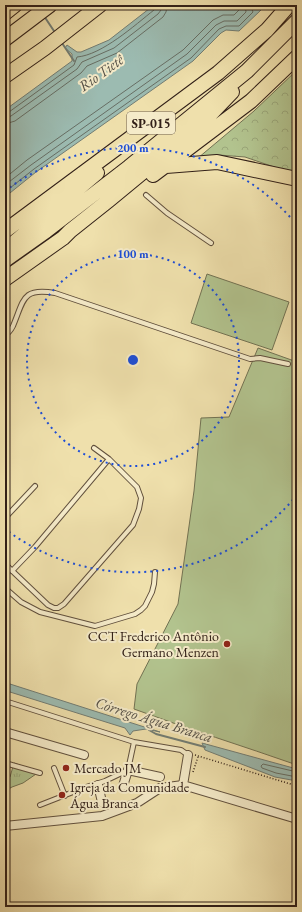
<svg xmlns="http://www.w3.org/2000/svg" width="302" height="912" font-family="'EB Garamond',serif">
<defs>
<pattern id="forest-crowns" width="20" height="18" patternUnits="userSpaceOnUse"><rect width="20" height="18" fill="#b2c38e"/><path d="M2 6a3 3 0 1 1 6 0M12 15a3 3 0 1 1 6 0" fill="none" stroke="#9aa77a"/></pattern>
<pattern id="park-tufts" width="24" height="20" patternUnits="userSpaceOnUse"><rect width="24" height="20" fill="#b2c38e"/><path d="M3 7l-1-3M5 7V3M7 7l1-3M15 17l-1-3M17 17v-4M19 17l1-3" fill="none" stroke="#9aa77a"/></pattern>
</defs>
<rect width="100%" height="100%" fill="#efe0ac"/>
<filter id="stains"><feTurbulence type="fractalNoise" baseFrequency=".005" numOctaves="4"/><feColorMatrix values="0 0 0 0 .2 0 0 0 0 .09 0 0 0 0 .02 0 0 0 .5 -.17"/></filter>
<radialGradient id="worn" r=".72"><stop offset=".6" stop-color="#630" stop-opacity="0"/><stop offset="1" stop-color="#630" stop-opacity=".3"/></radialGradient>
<path fill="url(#forest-crowns)" stroke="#727253" d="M 297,70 L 297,172 L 280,169 L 245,157 L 219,155 L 198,158 L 254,111 Z"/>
<path fill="url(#park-tufts)" stroke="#727253" d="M 14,763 L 39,772 L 23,783 L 12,787 L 5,791 L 5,780 L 10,777 Z"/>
<path fill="#b2c38e" stroke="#727253" d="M 207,274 L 289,302 L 272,350 L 191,323 Z
M 258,348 L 297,362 L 297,765 C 243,746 188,729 134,709 L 137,684 L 178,604 L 194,491 L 201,418 L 229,417 Z"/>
<path fill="#9cbbb1" stroke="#727d74" d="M 154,5 L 253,5 L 261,10 L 239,31 L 226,30 L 221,33 L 193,61 L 36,172 L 5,197 L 5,110 L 72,61 L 72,54 L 65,48 L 67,45 L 77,52 L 81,52 L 109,40 Z
M 5,683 L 10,684 L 160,732 L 146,729 L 133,731 L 130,735 L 125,728 L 10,692 L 5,688 Z
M 202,743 L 297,769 L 297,781 L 275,777 L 205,750 Z"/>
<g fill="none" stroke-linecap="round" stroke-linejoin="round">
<path stroke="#676e64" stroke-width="1" d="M 5,113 L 9,112 L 74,65 L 77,57 C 102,55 135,25 154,10 L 156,5
M 5,118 L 11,116 L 77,69 L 82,62 L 114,48 L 158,14 L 161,10 L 161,5
M 5,124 L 15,121 L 81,73 L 87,66 L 117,53 L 163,17 L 166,12 L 167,5
M 5,178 L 27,160 L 183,50 L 213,20 L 223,15 L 234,15 L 239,10 L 239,5
M 5,185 L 31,165 L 187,54 L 216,25 L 224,21 L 237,21 L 246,12 L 245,5
M 5,192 L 34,169 L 191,58 L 219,29 L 226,26 L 239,26 L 253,12 L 250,5
M 297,772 L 263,764 L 261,766 L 262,768 L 276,773 L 297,777"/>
<path stroke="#727d74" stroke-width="2" d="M 44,16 L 56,34
M 62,43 L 74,61
M 149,730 L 156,734 L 205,747"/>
<defs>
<path id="lane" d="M 146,195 L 167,213 L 211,243
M 5,335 C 9,333 11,330 13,326 C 24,300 22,287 55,293 L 250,359 L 260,358 L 288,364
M 5,518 L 35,486
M 5,564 L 48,605 L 54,608 L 58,608 L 64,604 L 133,525 L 139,509 L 141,498 L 137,487 L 109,459 L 94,448
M 12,571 L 35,547 L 109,459
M 5,588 L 21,602 L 40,612 L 95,626 L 135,614 L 141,610 L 145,606 L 152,592 L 154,584 L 155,572
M 5,701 L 134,742 L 181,750 L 188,755
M 5,763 L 40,773
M 54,768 L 65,796
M 40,805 L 86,787 L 105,781 L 128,770 L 134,742"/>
<path id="street" d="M 5,702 L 5,701
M 5,732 L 84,755
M 98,785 L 102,802
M 183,785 L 188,755
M 123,786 L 128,770 L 160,777
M 5,826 L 102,816 L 137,803 L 160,788 L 183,785 L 297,819"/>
<path id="highway" d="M 5,13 L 15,5
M 5,39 L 50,5
M 5,76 L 45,48 L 100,5
M 166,166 L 217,162 L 297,179
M 153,175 L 251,101 L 297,57
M 5,231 L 218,73 L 267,30 L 289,5
M 5,250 L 97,173
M 5,260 L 46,231 L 129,167 L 247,71 L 297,21
M 5,279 L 63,238 L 70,231 L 109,200 L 178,143 L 208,117 L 232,92"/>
</defs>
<use href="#lane" stroke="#61503d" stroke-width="6"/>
<use href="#street" stroke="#61503d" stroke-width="10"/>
<use href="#highway" stroke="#322018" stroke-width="16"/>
<path stroke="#322018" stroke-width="1.5" stroke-dasharray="1 2" stroke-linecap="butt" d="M 195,755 L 297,786
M 193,772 L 198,757"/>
<use href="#lane" stroke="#f5ebc9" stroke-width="4"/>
<use href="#street" stroke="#f5ebc9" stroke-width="8"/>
<use href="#highway" stroke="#efe0ac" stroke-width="14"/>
</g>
<g fill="none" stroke="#1d4ed8" stroke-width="2" stroke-dasharray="2 4">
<circle cx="133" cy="360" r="106"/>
<path d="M297 495A212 212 0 0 1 5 529M5 191A212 212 0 0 1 297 225"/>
</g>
<g fill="#8f2418" stroke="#f5ebc9" stroke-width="1.5">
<circle cx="227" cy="644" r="4"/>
<circle cx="66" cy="768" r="4"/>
<circle cx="62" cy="795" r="4"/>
</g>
<g text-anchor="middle" stroke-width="4" stroke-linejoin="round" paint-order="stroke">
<rect fill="#f5ebc9" stroke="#6c5d4d" stroke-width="1" x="127" y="112" width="48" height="22" rx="3"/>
<g font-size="13" font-weight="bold" fill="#322018">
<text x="151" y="128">SP-015</text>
</g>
<g font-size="14" fill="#322018" stroke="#f5ebc9" text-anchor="start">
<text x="219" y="641" text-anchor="end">CCT Frederico Antônio<tspan x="219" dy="16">Germano Menzen</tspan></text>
<text x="74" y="773">Mercado JM</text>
<text x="70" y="792">Igreja da Comunidade<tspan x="70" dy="16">Água Branca</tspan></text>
</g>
<g font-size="15" font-style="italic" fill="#524e46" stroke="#f5ebc9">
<text transform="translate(101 73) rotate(-36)" y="5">Rio Tietê</text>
<text transform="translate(154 720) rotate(17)" y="5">Córrego Água Branca</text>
</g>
</g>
<circle cx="133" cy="360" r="6" fill="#1d4ed8" stroke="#f5ebc9" stroke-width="2"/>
<g font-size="12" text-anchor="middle" font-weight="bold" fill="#1d4ed8" stroke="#f5ebc9" stroke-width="4" stroke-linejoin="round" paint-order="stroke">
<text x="133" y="152">200 m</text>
<text x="133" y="258">100 m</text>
</g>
<rect width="302" height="912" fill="none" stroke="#efe0ac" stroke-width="20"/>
<rect x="6" y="6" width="290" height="900" fill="none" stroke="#322018" stroke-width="2"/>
<rect x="10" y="10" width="282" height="892" fill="none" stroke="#322018"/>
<rect width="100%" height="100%" filter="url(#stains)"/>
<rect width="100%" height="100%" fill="url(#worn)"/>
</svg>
